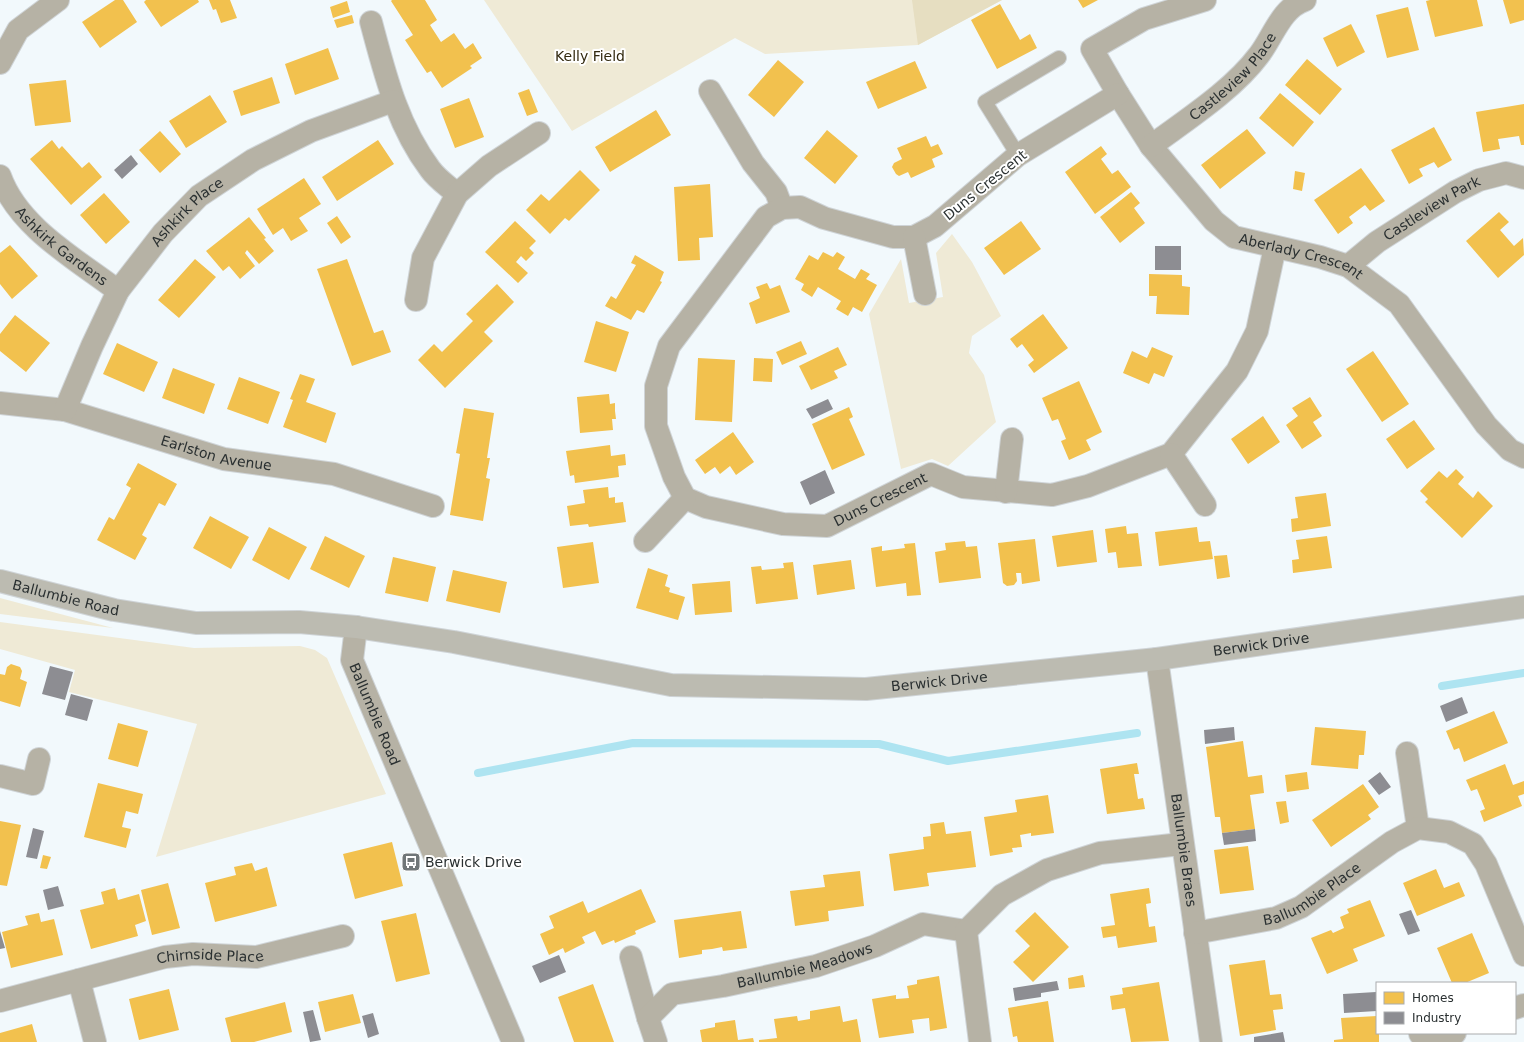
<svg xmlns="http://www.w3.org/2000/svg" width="1524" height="1042" font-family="'DejaVu Sans',sans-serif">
<rect width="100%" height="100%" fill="#f2f9fc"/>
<path fill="#efead6" d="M 484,0 L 1002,0 L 918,45 L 765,54 L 735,38 L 572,131 Z
M 952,234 L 972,262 L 1001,316 L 972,336 L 969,353 L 984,375 L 996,422 L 948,466 L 932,459 L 901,469 L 869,314 L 901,259 L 909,303 L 943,297 L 936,253 Z
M 0,598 L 113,628 L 0,614 Z
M 0,622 L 194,648 L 300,646 L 315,650 L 327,658 L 386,794 L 156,857 L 197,724 L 69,692 L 75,670 L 0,649 Z"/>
<path fill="#e6dec1" d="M 912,0 L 1002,0 L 918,45 Z"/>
<path fill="#f2c14e" d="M 115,0 L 123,0 L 137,22 L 100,48 L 82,22 Z
M 146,0 L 198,0 L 199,2 L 161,27 L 144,2 Z
M 209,0 L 230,0 L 237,18 L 221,23 L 216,9 L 213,10 Z
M 392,0 L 425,0 L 437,20 L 430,25 L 441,42 L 454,33 L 465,49 L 473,43 L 482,58 L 470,66 L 472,68 L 442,88 L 431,71 L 427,73 L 405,40 L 413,35 L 391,1 Z
M 1078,0 L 1098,0 L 1083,8 Z
M 1430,0 L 1477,0 L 1483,26 L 1435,37 L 1426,1 Z
M 1503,0 L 1524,0 L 1524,20 L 1510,24 Z
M 347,1 L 350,12 L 333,18 L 330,7 Z
M 1000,4 L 1020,40 L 1030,34 L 1037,48 L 997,69 L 971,20 Z
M 1408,7 L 1419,50 L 1387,58 L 1376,15 Z
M 352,15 L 354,23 L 337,28 L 334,20 Z
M 1351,24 L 1365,52 L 1337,67 L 1323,38 Z
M 328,48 L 339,79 L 295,95 L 285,64 Z
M 1307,59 L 1342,89 L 1320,115 L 1285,85 Z
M 778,60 L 804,82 L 774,117 L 748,95 Z
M 915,61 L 927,88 L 878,109 L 866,82 Z
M 272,77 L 280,103 L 241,116 L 233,91 Z
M 66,80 L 71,122 L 35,126 L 29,84 Z
M 529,89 L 538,112 L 527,116 L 518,93 Z
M 1280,93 L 1314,122 L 1293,147 L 1259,118 Z
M 210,95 L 227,122 L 186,148 L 169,121 Z
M 469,98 L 484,137 L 455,148 L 440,109 Z
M 1524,104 L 1524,145 L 1521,145 L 1519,136 L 1498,139 L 1500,149 L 1483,152 L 1476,112 Z
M 656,110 L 671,135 L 610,172 L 595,147 Z
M 1434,127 L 1452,160 L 1438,168 L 1434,162 L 1419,169 L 1423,176 L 1409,184 L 1391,150 Z
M 1247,129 L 1266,153 L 1220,189 L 1201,165 Z
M 827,130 L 858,156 L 835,184 L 804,158 Z
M 160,131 L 181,154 L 160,173 L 139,150 Z
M 926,136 L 931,147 L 938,144 L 943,154 L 932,159 L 935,167 L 911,178 L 908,172 L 899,176 L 896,174 L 892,167 L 894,163 L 902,159 L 897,148 Z
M 52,140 L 59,149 L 62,146 L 82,168 L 89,162 L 102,177 L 71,205 L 30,159 Z
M 378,140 L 394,164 L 337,201 L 322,177 Z
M 1101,146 L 1107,154 L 1101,159 L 1107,167 L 1112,174 L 1118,170 L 1131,187 L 1095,214 L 1065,172 Z
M 1361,168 L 1385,201 L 1370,211 L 1365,205 L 1349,217 L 1353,223 L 1338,234 L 1314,200 Z
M 580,170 L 600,190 L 569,221 L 565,218 L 550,234 L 526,210 L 541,194 L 549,201 Z
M 1295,171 L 1305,173 L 1302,191 L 1293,189 Z
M 304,178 L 321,204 L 299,218 L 308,231 L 291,241 L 283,228 L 273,235 L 257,209 Z
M 710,184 L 713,237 L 699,238 L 700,260 L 678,261 L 674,187 Z
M 1131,192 L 1140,203 L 1134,208 L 1145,223 L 1120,243 L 1100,217 Z
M 104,193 L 130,222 L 106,244 L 80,215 Z
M 1499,212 L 1509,222 L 1500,230 L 1514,246 L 1523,238 L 1524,255 L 1498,278 L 1466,241 Z
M 337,216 L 351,237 L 341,244 L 327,223 Z
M 249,217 L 266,238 L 264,239 L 274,251 L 259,264 L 247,250 L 245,253 L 255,266 L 240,279 L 229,266 L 223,271 L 206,251 Z
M 515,221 L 536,241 L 529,248 L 534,253 L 526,261 L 521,256 L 516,262 L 528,273 L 518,283 L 485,252 Z
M 1021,221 L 1041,249 L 1004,275 L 984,248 Z
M 10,245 L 38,276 L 12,299 L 0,284 L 0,253 Z
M 823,252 L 833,257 L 837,252 L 845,257 L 838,269 L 855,279 L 861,269 L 870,274 L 866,279 L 877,285 L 862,312 L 853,307 L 848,316 L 836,309 L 841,301 L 818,287 L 812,297 L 801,290 L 804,284 L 795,279 L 809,255 L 818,260 Z
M 635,255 L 664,272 L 660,281 L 662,282 L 644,313 L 637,310 L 631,320 L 605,306 L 611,296 L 616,299 L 636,265 L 631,263 Z
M 195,259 L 216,277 L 179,318 L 158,300 Z
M 347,259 L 374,333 L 383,330 L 391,352 L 352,366 L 317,269 Z
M 1149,274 L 1182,275 L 1182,286 L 1190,287 L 1189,315 L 1156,314 L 1157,296 L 1149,296 Z
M 767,283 L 770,289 L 780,285 L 790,312 L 756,324 L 749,303 L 760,298 L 756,287 Z
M 497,284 L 514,302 L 484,332 L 493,341 L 445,388 L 418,360 L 434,344 L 442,352 L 473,321 L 466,314 Z
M 1043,314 L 1068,348 L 1034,373 L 1028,365 L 1034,360 L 1022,344 L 1017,348 L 1010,339 Z
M 15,315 L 50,343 L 26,372 L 0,351 L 0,334 Z
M 596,321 L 629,332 L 616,372 L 584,362 Z
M 801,341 L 807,354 L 782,365 L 776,352 Z
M 117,343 L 158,362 L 144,392 L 103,374 Z
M 838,347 L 847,365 L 834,371 L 838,378 L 811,390 L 799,366 Z
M 1152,347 L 1173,356 L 1164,377 L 1154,373 L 1149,384 L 1123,373 L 1132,351 L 1147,358 Z
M 1373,351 L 1409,404 L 1382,422 L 1346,369 Z
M 698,358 L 735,360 L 732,422 L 695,420 Z
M 754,358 L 773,359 L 772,382 L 753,381 Z
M 173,368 L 215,384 L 204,414 L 162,398 Z
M 300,374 L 315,379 L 306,402 L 336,413 L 326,443 L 283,427 L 293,400 L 290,399 Z
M 239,377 L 280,392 L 268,424 L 227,409 Z
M 1079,381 L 1102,432 L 1086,440 L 1091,450 L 1069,460 L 1061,441 L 1066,439 L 1058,419 L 1052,421 L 1042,398 Z
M 609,394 L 610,404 L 615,403 L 615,411 L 616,419 L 612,419 L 613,430 L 580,433 L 577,397 Z
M 1310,397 L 1322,416 L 1313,422 L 1322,436 L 1302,449 L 1286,425 L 1298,416 L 1292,408 Z
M 849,407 L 853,417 L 849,419 L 865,455 L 832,470 L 812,424 Z
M 464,408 L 494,413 L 487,458 L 490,458 L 486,478 L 490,479 L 483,521 L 450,515 L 460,454 L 456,453 Z
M 1263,416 L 1280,442 L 1248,464 L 1231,439 Z
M 1414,420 L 1435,449 L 1407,469 L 1386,439 Z
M 733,432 L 754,462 L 736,475 L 730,466 L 720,474 L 715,467 L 705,474 L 695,460 Z
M 610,445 L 611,456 L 625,454 L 626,465 L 618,466 L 619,477 L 575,483 L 574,475 L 570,476 L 566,451 Z
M 138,463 L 177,484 L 165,506 L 159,503 L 142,535 L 147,538 L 135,560 L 97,540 L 109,517 L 114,520 L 131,488 L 126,485 Z
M 1456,469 L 1464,477 L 1458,484 L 1473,498 L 1478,491 L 1493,506 L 1462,538 L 1425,502 L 1428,499 L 1420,491 L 1439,471 L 1447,478 Z
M 608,487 L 609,498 L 615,497 L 615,503 L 623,502 L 626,522 L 589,527 L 588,524 L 570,526 L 567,506 L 585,503 L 583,490 Z
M 1326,493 L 1331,526 L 1292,532 L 1291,519 L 1298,518 L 1295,497 Z
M 210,516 L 249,537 L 231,569 L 193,548 Z
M 1126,526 L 1127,534 L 1138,533 L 1142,566 L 1118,568 L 1116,552 L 1108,553 L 1105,529 Z
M 269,527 L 307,547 L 289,580 L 252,560 Z
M 1197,527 L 1199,542 L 1210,541 L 1213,559 L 1159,566 L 1155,532 Z
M 1093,530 L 1097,562 L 1057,567 L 1052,536 Z
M 325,536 L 365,556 L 349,588 L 310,569 Z
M 1327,536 L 1332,568 L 1293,573 L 1292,560 L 1299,559 L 1296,540 Z
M 1035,539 L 1040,581 L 1022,584 L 1021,573 L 1016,573 L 1017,581 L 1014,585 L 1007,586 L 1003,583 L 998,543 Z
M 965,541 L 966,547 L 977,546 L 981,578 L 939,583 L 935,552 L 946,550 L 945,543 Z
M 593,542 L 599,583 L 563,588 L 557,547 Z
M 915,543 L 921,595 L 907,596 L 906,583 L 876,587 L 871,548 L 882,546 L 882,551 L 905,548 L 904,544 Z
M 1227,555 L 1230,577 L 1217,579 L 1214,556 Z
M 393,557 L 436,567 L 428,602 L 385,593 Z
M 851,560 L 855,589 L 817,595 L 813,565 Z
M 793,562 L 798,599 L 756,604 L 751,567 L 761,566 L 762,570 L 784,568 L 783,563 Z
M 648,568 L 668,575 L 665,586 L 670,588 L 669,592 L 685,597 L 678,620 L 636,608 Z
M 453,570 L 507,582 L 500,613 L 446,601 Z
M 730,581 L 732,612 L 695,615 L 692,584 Z
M 11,664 L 20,667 L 22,671 L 20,679 L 27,682 L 20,707 L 0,701 L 0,674 L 5,675 L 7,667 Z
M 1494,711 L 1508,743 L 1464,762 L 1459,748 L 1454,750 L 1446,731 Z
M 118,723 L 148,731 L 138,767 L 108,759 Z
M 1315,727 L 1366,731 L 1364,755 L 1359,755 L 1358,769 L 1311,765 Z
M 1243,741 L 1248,777 L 1262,775 L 1264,793 L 1250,795 L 1255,829 L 1222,833 L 1220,817 L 1215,817 L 1206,747 Z
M 1137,763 L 1139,774 L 1134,774 L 1138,799 L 1143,798 L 1145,809 L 1107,814 L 1100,769 Z
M 1505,764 L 1513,785 L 1524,781 L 1524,794 L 1518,796 L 1522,806 L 1484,822 L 1480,811 L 1485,809 L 1477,789 L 1471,791 L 1466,780 Z
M 1307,772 L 1309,789 L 1287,792 L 1285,775 Z
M 98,783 L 143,794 L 138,814 L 126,811 L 122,827 L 131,829 L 126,848 L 84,837 Z
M 1363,784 L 1379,807 L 1368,815 L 1371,819 L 1331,847 L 1312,820 Z
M 1048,795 L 1054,833 L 1031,836 L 1031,833 L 1020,835 L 1022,847 L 1012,848 L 1013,852 L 990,856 L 984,817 L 1017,812 L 1015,800 Z
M 1286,801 L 1289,822 L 1280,824 L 1276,802 Z
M 0,821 L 21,825 L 7,886 L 0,885 Z
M 944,822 L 946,834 L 971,831 L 976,867 L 927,873 L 929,886 L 894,891 L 889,854 L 924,849 L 923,837 L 931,836 L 930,824 Z
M 392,842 L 403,886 L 355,899 L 343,854 Z
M 1248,846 L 1254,890 L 1220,894 L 1214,850 Z
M 43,855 L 51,857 L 47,869 L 40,868 Z
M 252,863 L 255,871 L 267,867 L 277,906 L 215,922 L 205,883 L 236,875 L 234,867 Z
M 1436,869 L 1444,888 L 1459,882 L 1465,896 L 1417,916 L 1403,883 Z
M 860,871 L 864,906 L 828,911 L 829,921 L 795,926 L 790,891 L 825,887 L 823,875 Z
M 168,883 L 180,928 L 152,935 L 141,890 Z
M 115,888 L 118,900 L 139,894 L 146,921 L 135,925 L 138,936 L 91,949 L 80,910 L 104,904 L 101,892 Z
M 1149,888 L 1151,903 L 1146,904 L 1149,927 L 1155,926 L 1157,942 L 1118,948 L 1116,936 L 1103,938 L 1101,927 L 1115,925 L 1110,894 Z
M 641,889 L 656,922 L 635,931 L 636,934 L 615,943 L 614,940 L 602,945 L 595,931 L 582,937 L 585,943 L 565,953 L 563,948 L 549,955 L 540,934 L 554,928 L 549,916 L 583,901 L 588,913 Z
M 1370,900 L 1385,936 L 1353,949 L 1358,961 L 1327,974 L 1311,938 L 1331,930 L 1333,933 L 1344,928 L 1340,917 L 1349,913 L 1347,909 Z
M 741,911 L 747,948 L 723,951 L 722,947 L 712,949 L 702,950 L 702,954 L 679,958 L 674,920 Z
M 1035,912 L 1069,947 L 1033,982 L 1013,962 L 1030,946 L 1015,931 Z
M 39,913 L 41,922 L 54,919 L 63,955 L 11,968 L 2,932 L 28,925 L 25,916 Z
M 416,913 L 430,974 L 396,982 L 381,921 Z
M 1472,933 L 1489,973 L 1465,983 L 1452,983 L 1437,948 Z
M 1265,960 L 1270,995 L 1281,994 L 1283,1009 L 1273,1010 L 1276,1030 L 1240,1036 L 1229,965 Z
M 1083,975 L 1085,987 L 1069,989 L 1068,978 Z
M 939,976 L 947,1028 L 930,1031 L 929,1018 L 912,1020 L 914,1033 L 879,1038 L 872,999 L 896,995 L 896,999 L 909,998 L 907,986 L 917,984 L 917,980 Z
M 1159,982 L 1169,1041 L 1131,1042 L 1125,1008 L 1112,1010 L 1110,996 L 1123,994 L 1122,988 Z
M 593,984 L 605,1017 L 614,1042 L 574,1042 L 558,997 Z
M 169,989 L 179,1030 L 139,1040 L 129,999 Z
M 353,994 L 361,1023 L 325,1032 L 318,1002 Z
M 1048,1001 L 1054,1042 L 1018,1042 L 1017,1036 L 1013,1037 L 1008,1008 Z
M 285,1002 L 292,1032 L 254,1042 L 231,1042 L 225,1018 Z
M 840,1006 L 843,1022 L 857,1019 L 861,1042 L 759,1042 L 759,1040 L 777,1038 L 774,1019 L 797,1016 L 798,1021 L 810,1019 L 810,1011 Z
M 1377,1016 L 1377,1033 L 1379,1033 L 1379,1042 L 1334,1042 L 1334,1040 L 1343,1039 L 1341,1018 Z
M 735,1020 L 738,1040 L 753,1038 L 754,1042 L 702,1042 L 700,1030 L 715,1027 L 715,1023 Z
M 32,1024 L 37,1042 L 0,1042 L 0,1033 Z"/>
<path fill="#8d8d92" d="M 131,155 L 138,164 L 122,179 L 114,170 Z
M 1155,246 L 1181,246 L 1181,270 L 1155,270 Z
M 828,399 L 833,409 L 812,419 L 806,409 Z
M 825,470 L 835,493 L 810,505 L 800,482 Z
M 50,666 L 73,672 L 65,700 L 42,694 Z
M 71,694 L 93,700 L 87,721 L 65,715 Z
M 1462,697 L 1468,713 L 1446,722 L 1440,706 Z
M 1234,727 L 1235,740 L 1205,744 L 1204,730 Z
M 1380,772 L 1391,787 L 1379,795 L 1368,781 Z
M 33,828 L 44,831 L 37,859 L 26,857 Z
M 1255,829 L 1256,841 L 1224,845 L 1222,833 Z
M 58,886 L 64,906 L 48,910 L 43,890 Z
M 1411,910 L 1420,931 L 1408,935 L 1399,914 Z
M 0,931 L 5,948 L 0,949 Z
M 559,955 L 566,972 L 540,983 L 532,966 Z
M 1057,981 L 1059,990 L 1041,993 L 1041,997 L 1015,1001 L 1013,988 Z
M 1376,992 L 1377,1011 L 1344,1013 L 1343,994 Z
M 313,1010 L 321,1040 L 310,1042 L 303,1012 Z
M 373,1013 L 379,1034 L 368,1038 L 362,1016 Z
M 1283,1032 L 1285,1042 L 1254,1042 L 1254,1037 Z"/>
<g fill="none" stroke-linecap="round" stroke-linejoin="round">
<path stroke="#aee4f1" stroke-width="8" d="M 1442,686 L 1524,673
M 478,773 L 633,743 L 879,744 L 948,761 L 1137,733"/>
<defs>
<path id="lane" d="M 1018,155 L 985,102 L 1059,58"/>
<g id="street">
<path id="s1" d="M 1205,0 L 1144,19 L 1092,49 L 1118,94 L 1151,146 L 1214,221 L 1234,237 L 1320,257 L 1348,266 L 1399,304 L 1486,425 L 1510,450 L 1524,457"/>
<path d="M 371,22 C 385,74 397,125 430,169 C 437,179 448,186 457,194"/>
<path d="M 0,63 L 18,30 L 58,0"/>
<path d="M 710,91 L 753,163 L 776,192 L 782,208"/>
<path id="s2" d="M 1118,94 L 1018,155 L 935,226 L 914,237 L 893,237 L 824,218 L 800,207 L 782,208 L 766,217 L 669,346 L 656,386 L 656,426 L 674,477 L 685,498 L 706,507 L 783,524 L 827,526 L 931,474 L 963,487 L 1052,495 L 1088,486 L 1171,454 L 1237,371 L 1257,331 L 1275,247"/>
<path id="s3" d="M 1151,146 C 1186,120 1233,90 1259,55 C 1273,37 1281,8 1305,0"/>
<path id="s4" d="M 0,176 C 18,227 76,259 118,291"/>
<path d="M 914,237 L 925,294"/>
<path id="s5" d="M 1348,266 L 1377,242 L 1455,192 L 1479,180 L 1506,173 L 1524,178"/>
<path d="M 416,300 L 423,258 L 457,194 L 489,166 L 539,133"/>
<path id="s6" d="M 0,403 L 65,410 L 224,459 L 334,474 L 433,506"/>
<path id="s7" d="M 65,410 L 92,346 L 118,291 L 163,233 L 199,196 L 253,160 L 311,131 L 393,101"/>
<path d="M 1171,454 L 1205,505"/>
<path d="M 1006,492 L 1012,439"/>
<path d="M 645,541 L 685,498"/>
<path id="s8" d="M 356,627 L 352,660 L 513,1042"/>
<path id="s9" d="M 1157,659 L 1211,1042"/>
<path d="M 1407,753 L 1418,828"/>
<path d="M 0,776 L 33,784 L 39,759"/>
<path id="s10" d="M 1195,933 L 1276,918 L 1301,907 L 1392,842 L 1418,828 L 1449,832 L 1473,844 L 1486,864 L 1524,955"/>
<path d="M 631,957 L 648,1018"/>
<path d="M 79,980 L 95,1042"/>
<path id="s11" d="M 0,1001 L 165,957 L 193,954 L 256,957 L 343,936"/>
<path d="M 1515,1008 L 1524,1005"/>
<path d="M 1420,1034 L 1455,1033"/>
<path id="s12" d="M 656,1042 L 648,1018 L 672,994 L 723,986 L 816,966 L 875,946 L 923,924 L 966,931"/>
<path d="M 980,1042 L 966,931 L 1002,895 L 1047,870 L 1100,853 L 1181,844"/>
</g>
<g id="secondary">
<path id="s13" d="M 0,581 L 114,610 L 196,623 L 299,622 L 356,627 L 454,642 L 671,685 L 866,689 L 1157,659 L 1524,607"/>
</g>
</defs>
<use href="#lane" stroke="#cfd4d7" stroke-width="16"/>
<use href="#street" stroke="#cfd4d7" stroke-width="24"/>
<use href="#secondary" stroke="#cfd4d7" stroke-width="24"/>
<use href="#lane" stroke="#b6b2a5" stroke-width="14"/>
<use href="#street" stroke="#b6b2a5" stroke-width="22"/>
<use href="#secondary" stroke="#bcbbb1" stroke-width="22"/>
</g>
<defs>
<symbol id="bus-square" viewBox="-11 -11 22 22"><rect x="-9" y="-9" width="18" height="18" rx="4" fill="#707678" stroke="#fff"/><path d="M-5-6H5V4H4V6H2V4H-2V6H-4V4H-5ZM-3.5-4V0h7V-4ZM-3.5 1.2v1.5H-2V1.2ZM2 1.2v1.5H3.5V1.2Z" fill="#fff"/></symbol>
</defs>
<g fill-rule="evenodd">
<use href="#bus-square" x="400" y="851" width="22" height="22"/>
</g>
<g text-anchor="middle" stroke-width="4" stroke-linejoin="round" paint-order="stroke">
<g font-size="14" fill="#32290f" stroke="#fff">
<text x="590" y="61">Kelly Field</text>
</g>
<g font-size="14" fill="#2a3031" stroke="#fff">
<text dy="5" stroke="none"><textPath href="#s3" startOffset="108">Castleview Place</textPath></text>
<text transform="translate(985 185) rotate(-39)" y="5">Duns Crescent</text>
<text dy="5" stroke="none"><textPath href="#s5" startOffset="102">Castleview Park</textPath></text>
<text dy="5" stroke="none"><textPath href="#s7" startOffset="236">Ashkirk Place</textPath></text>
<text dy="5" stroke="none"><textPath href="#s4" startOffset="95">Ashkirk Gardens</textPath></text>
<text dy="5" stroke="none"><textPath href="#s1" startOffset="431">Aberlady Crescent</textPath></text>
<text dy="5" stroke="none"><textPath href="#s6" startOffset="223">Earlston Avenue</textPath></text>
<text dy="5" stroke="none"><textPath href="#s2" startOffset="932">Duns Crescent</textPath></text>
<text dy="5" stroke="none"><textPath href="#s13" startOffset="68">Ballumbie Road</textPath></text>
<text dy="5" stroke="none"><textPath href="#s13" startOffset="1274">Berwick Drive</textPath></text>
<text dy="5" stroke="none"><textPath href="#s13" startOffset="950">Berwick Drive</textPath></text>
<text dy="5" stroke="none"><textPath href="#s8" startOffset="92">Ballumbie Road</textPath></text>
<text dy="5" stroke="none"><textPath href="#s9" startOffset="193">Ballumbie Braes</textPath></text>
<text dy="5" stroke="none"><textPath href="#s10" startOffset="125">Ballumbie Place</textPath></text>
<text dy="5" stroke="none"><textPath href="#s11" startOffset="216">Chirnside Place</textPath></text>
<text dy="5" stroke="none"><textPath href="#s12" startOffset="195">Ballumbie Meadows</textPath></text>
</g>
<g font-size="14" fill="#2a3031" stroke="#fff" text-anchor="start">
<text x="425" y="867">Berwick Drive</text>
</g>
</g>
<rect x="1376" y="982" width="140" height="52" fill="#ffffff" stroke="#aaacad"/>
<rect x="1384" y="992" width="20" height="12" fill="#f2c14e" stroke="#aaacad"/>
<text x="1412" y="1002" font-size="12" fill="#2a3031">Homes</text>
<rect x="1384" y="1012" width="20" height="12" fill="#8d8d92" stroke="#aaacad"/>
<text x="1412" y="1022" font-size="12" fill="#2a3031">Industry</text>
</svg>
